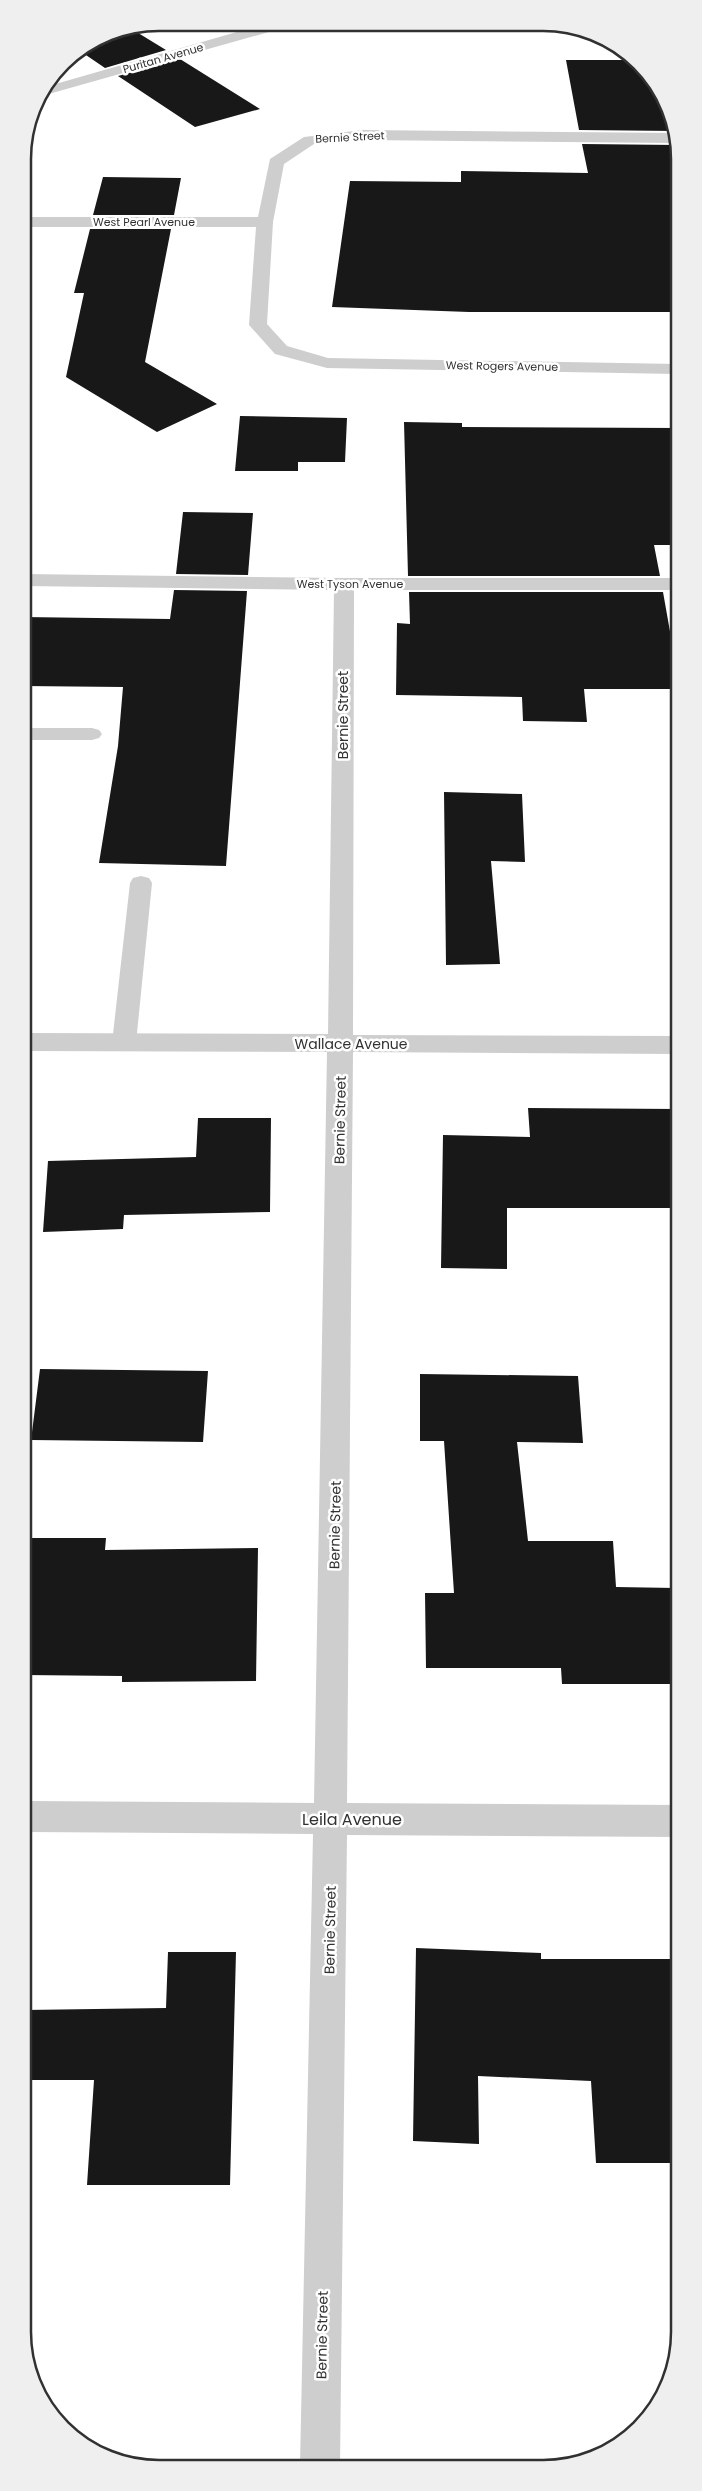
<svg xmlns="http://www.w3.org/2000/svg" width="702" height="2491" font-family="Poppins,sans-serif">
<rect width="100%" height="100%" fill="#fff"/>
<path fill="#181818" d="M 130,28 L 166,50 L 105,68 L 80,51 L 107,33 Z
M 180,59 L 260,109 L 195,127 L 118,76 Z
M 566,60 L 634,60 L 640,63 L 676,131 L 579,130 Z
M 582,144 L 677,145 L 677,312 L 469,312 L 332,307 L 350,181 L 461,182 L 461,171 L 588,173 Z
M 103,177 L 181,178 L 174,215 L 93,215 Z
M 90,229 L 171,229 L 145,362 L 217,404 L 157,432 L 66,377 L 84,293 L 74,293 Z
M 240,416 L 347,418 L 345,462 L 298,462 L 298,471 L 235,471 Z
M 404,422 L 462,423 L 462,427 L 677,428 L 677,545 L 654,545 L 660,576 L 408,576 Z
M 183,512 L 253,513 L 248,575 L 176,574 Z
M 174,590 L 247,591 L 226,866 L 99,863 L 118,746 L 123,687 L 23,686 L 23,617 L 170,619 Z
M 409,592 L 663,592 L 677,671 L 678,689 L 584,689 L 587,722 L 523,721 L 522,697 L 396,695 L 397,623 L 410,624 Z
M 444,792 L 522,794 L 525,862 L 491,861 L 500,964 L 446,965 Z
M 528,1108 L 678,1109 L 678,1208 L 507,1208 L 507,1269 L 441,1268 L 443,1135 L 530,1137 Z
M 198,1118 L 271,1118 L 270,1212 L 124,1215 L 123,1229 L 43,1232 L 48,1161 L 196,1157 Z
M 40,1369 L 208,1371 L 203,1442 L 31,1440 Z
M 420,1374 L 578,1376 L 583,1443 L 517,1442 L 528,1541 L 613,1541 L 616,1587 L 675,1588 L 678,1623 L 679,1684 L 562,1684 L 561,1668 L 426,1668 L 425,1593 L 454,1593 L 444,1441 L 420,1441 Z
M 24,1538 L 106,1538 L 105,1550 L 258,1548 L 256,1681 L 122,1682 L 122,1676 L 24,1675 Z
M 416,1948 L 541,1953 L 541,1959 L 679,1959 L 679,2163 L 596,2163 L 591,2081 L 478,2076 L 479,2144 L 413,2141 Z
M 168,1952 L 236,1952 L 230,2185 L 87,2185 L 94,2080 L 25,2080 L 25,2010 L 166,2008 Z"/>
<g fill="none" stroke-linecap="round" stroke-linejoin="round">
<path fill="#cecece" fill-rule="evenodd" d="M 23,728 L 92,728 L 99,730 L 102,734 L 99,738 L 92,740 L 23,740 Z
M 141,876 L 149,878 L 152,883 L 136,1043 L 132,1049 L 124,1051 L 116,1049 L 112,1043 L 130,883 L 133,878 Z"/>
<path fill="#cecece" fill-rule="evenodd" d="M 268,23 L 292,23 L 290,26 L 38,97 L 45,87 Z
M 363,130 L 677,133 L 677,143 L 363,140 L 314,144 L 284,164 L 273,222 L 267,324 L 287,346 L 328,358 L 677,364 L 677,374 L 327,368 L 275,354 L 249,325 L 256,227 L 23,227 L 23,217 L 258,217 L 270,159 L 304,137 Z
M 23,574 L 344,578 L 677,578 L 677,590 L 354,590 L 353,1035 L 678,1036 L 678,1054 L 353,1052 L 347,1803 L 679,1805 L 679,1837 L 347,1835 L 340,2466 L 300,2466 L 313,1834 L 25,1832 L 25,1801 L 314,1803 L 327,1052 L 24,1051 L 24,1033 L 328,1034 L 334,590 L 23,586 Z"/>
</g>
<g text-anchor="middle" stroke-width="5" stroke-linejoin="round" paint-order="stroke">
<g font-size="11" fill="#313131" stroke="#fff">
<text transform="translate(163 58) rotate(-16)" y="4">Puritan Avenue</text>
<text transform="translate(350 137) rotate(-3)" y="4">Bernie Street</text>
<text x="144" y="226">West Pearl Avenue</text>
<text transform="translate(502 366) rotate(1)" y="4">West Rogers Avenue</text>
<text x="350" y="588">West Tyson Avenue</text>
</g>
<g font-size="14" fill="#313131" stroke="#fff">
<text transform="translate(343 715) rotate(-90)" y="5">Bernie Street</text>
<text x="351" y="1049">Wallace Avenue</text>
<text transform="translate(340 1120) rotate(-89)" y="5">Bernie Street</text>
<text transform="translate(335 1525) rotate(-89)" y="5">Bernie Street</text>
<text transform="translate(330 1930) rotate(-89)" y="5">Bernie Street</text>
<text transform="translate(322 2335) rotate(-89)" y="5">Bernie Street</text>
</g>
<g font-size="16" fill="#313131" stroke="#fff">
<text x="352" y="1825">Leila Avenue</text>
</g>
</g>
<path d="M0 0H702V2491H0ZM159 31H543A128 128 0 0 1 671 159V2332A128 128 0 0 1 543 2460H159A128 128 0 0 1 31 2332V159A128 128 0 0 1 159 31Z" fill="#efefef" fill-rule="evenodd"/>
<path fill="none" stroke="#313131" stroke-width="2.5" d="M159 31H543A128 128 0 0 1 671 159V2332A128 128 0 0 1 543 2460H159A128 128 0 0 1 31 2332V159A128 128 0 0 1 159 31Z"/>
</svg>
